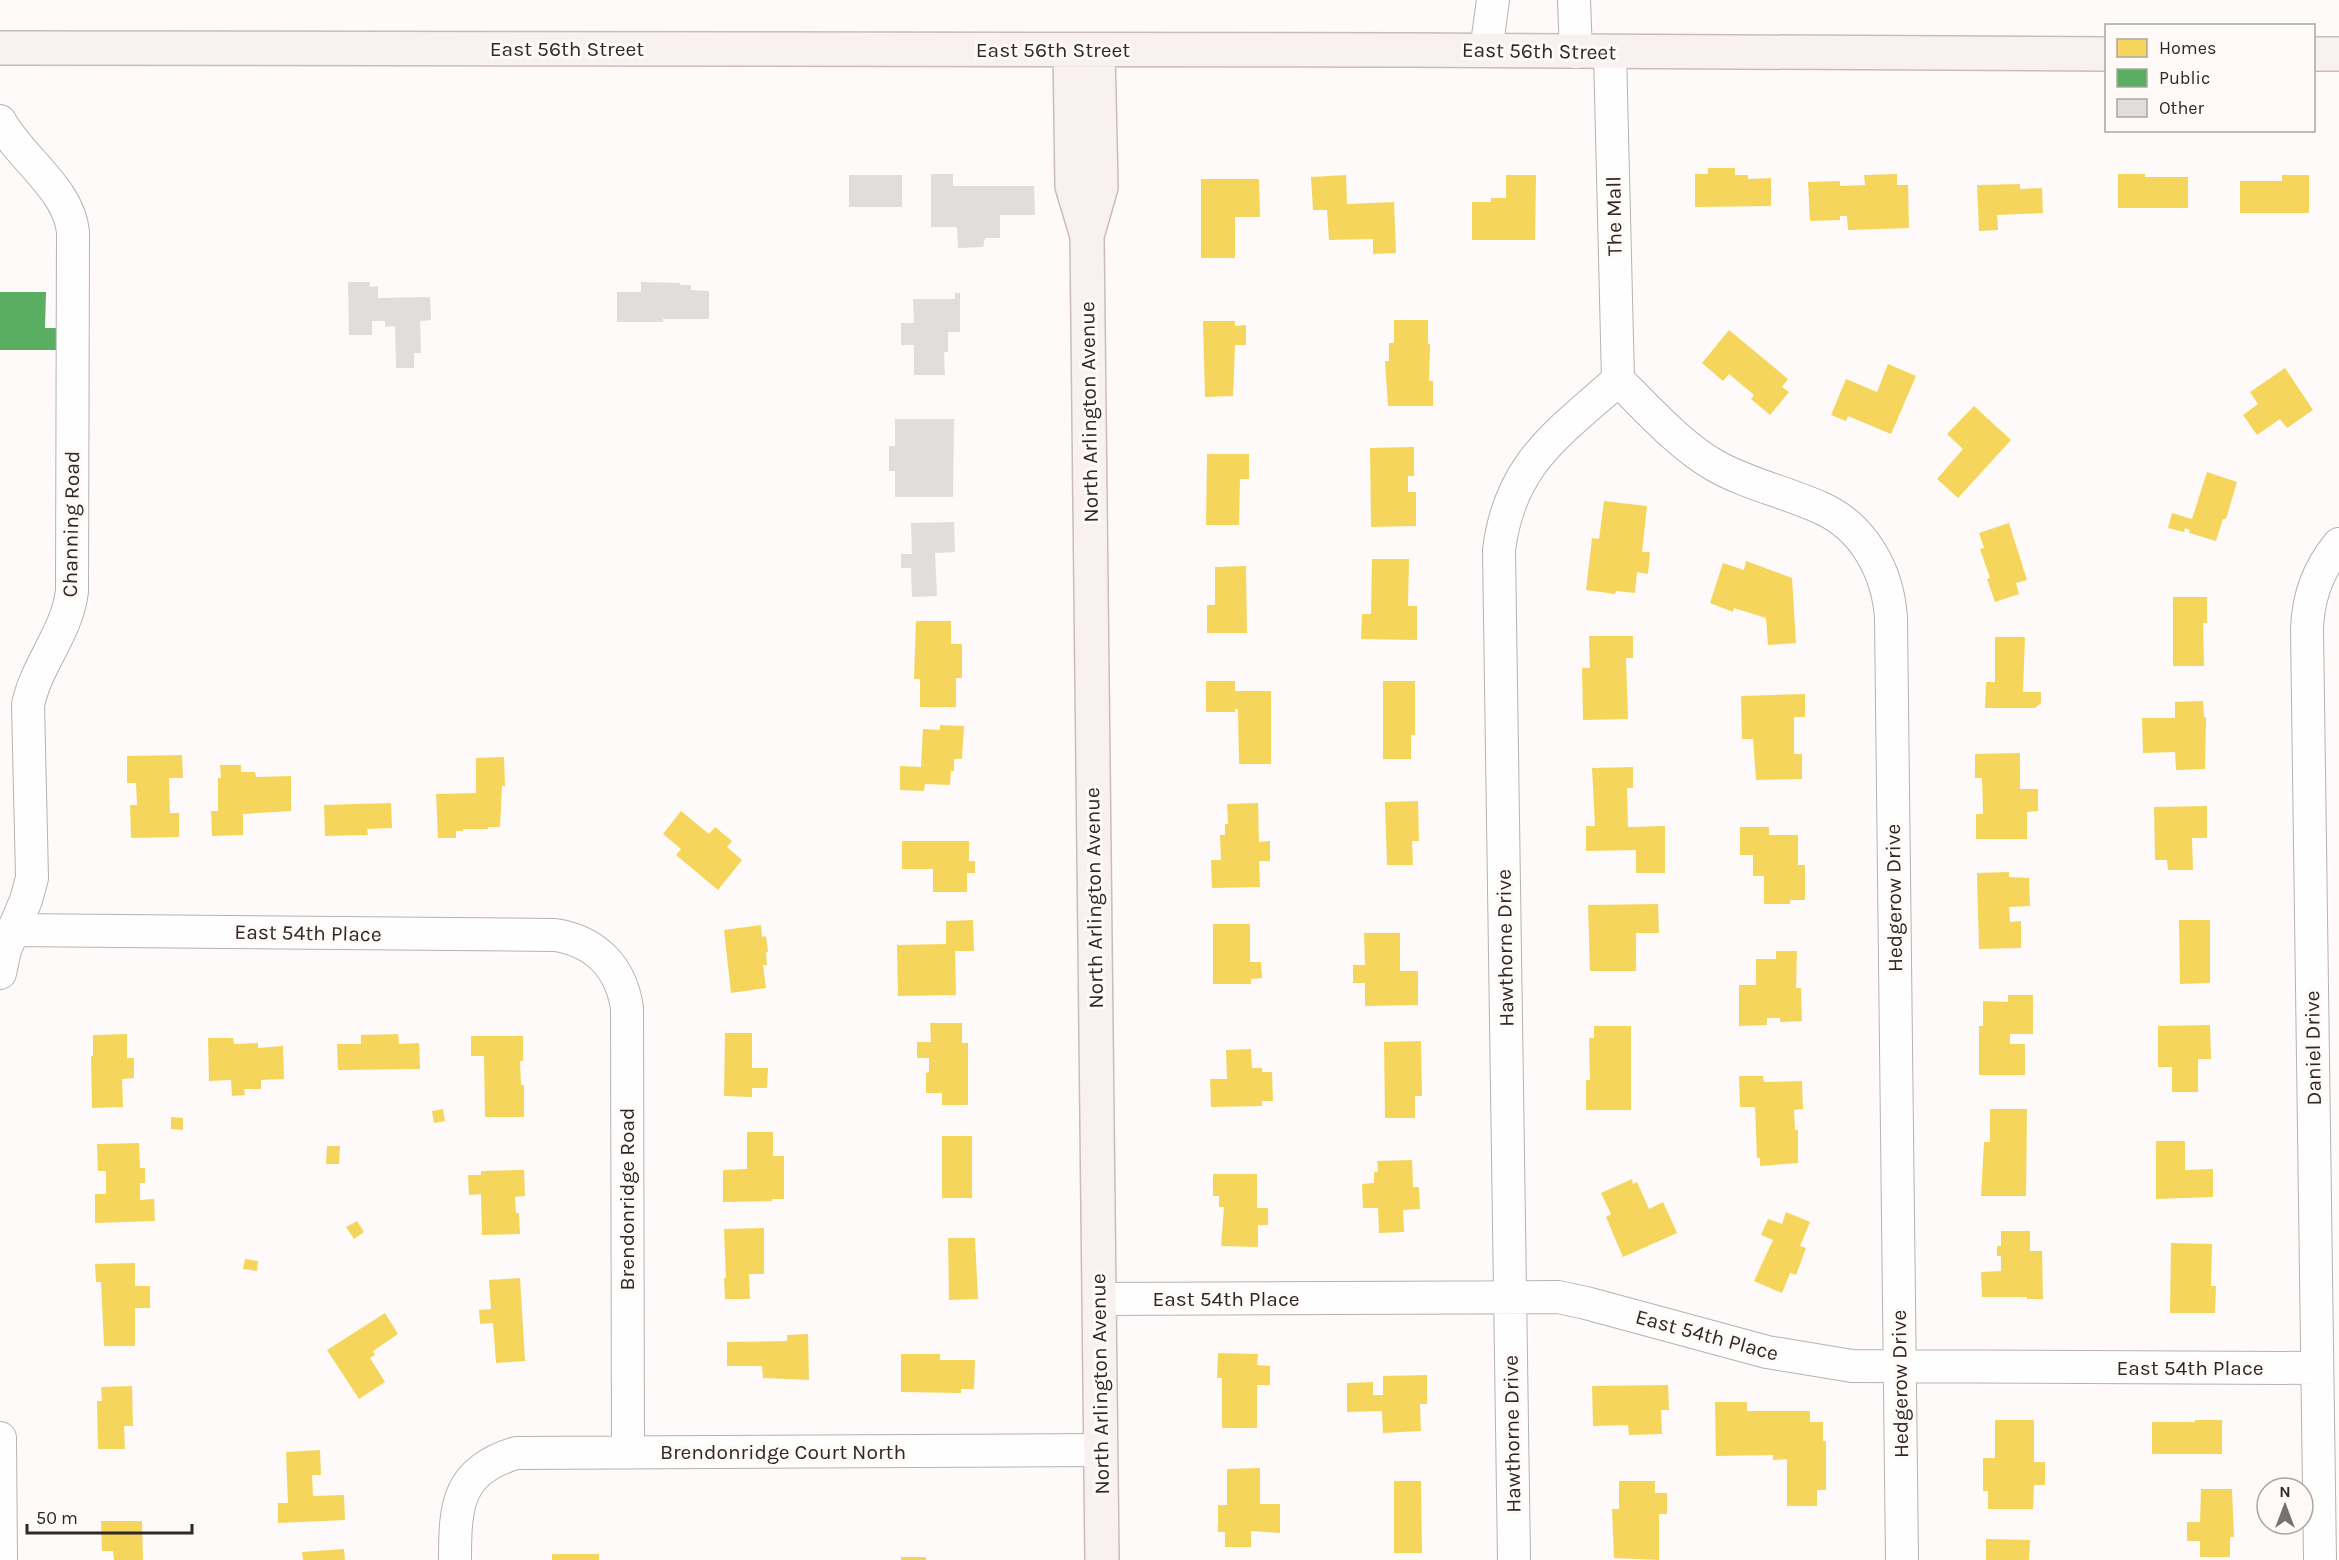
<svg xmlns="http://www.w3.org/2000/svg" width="2339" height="1560" font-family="Karla,sans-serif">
<rect width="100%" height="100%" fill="#fdfaf9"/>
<path fill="#f6d55c" d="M 1708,168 L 1735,168 L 1735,175 L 1748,175 L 1748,179 L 1771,178 L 1771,206 L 1695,207 L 1695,174 L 1708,174 Z
M 1897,174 L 1897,185 L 1908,185 L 1909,228 L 1848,230 L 1847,216 L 1840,216 L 1840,220 L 1810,221 L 1808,182 L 1840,181 L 1840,186 L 1865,185 L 1864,175 Z
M 2118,174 L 2145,174 L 2145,177 L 2188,177 L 2188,208 L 2118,208 Z
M 1346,175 L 1347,204 L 1394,202 L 1396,253 L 1373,254 L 1373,239 L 1329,240 L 1327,210 L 1313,210 L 1311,177 Z
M 1506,175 L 1536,175 L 1535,240 L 1472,240 L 1472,202 L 1491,202 L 1491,198 L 1506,198 Z
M 2282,175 L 2309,175 L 2309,213 L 2240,213 L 2240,181 L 2282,181 Z
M 1201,179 L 1259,179 L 1260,217 L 1235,217 L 1235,258 L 1201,258 Z
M 2020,184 L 2020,189 L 2042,188 L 2043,213 L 1997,215 L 1998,230 L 1979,231 L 1977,185 Z
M 1394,320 L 1428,320 L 1428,344 L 1430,344 L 1429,381 L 1433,381 L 1433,406 L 1388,406 L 1385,361 L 1389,361 L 1389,343 L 1394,343 Z
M 1203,321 L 1235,321 L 1235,326 L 1246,325 L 1246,345 L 1235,345 L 1233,396 L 1205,397 Z
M 1729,330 L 1788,379 L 1782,387 L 1789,392 L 1770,415 L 1751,399 L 1754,395 L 1729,374 L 1723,381 L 1702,363 Z
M 1888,364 L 1916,376 L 1891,434 L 1848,416 L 1846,421 L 1831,415 L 1846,379 L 1877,392 Z
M 2285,368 L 2313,410 L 2287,428 L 2280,419 L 2257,435 L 2243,415 L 2258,404 L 2250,392 Z
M 1974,406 L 2011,440 L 1958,498 L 1937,479 L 1963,449 L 1947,434 Z
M 1414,447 L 1414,476 L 1408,476 L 1408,492 L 1416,492 L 1416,526 L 1371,527 L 1370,448 Z
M 1207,454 L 1249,454 L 1249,479 L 1240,479 L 1239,525 L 1206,525 Z
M 2207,472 L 2237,482 L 2226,519 L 2223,519 L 2216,541 L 2189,533 L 2190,530 L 2185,528 L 2184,532 L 2168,528 L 2172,513 L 2192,519 Z
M 1604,501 L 1647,506 L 1642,552 L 1650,552 L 1648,574 L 1637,572 L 1635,593 L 1616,591 L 1615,594 L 1586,590 L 1592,538 L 1599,539 Z
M 2009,523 L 2027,580 L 2016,583 L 2019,594 L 1995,602 L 1987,579 L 1990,578 L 1980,549 L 1984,548 L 1979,533 Z
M 1372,559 L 1409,559 L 1408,606 L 1417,606 L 1417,640 L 1361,639 L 1362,614 L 1371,614 Z
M 1746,561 L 1792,578 L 1796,643 L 1768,645 L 1766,618 L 1734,608 L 1733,612 L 1710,603 L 1723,563 L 1744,570 Z
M 1246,566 L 1247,633 L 1207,633 L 1207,605 L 1215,605 L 1215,567 Z
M 2173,597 L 2207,597 L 2207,623 L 2203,623 L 2204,666 L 2173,666 Z
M 916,621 L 951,621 L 951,644 L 962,644 L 962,678 L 956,678 L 956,707 L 920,707 L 920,679 L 914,679 Z
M 1589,636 L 1633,636 L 1633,658 L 1626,658 L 1628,719 L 1583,720 L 1582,668 L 1590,668 Z
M 1995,637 L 2025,637 L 2023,692 L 2041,692 L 2041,703 L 2035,708 L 1985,708 L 1986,682 L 1995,682 Z
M 1206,681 L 1235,681 L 1235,691 L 1271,691 L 1271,764 L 1239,764 L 1238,709 L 1235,709 L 1235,712 L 1206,712 Z
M 1383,681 L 1415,681 L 1415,735 L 1411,735 L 1411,759 L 1383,759 Z
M 1805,694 L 1805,717 L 1794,717 L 1794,754 L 1802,754 L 1802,779 L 1756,780 L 1753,739 L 1742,739 L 1741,696 Z
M 2203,701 L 2204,717 L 2206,717 L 2205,769 L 2176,770 L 2175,752 L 2143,753 L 2142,718 L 2175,718 L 2175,702 Z
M 940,725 L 964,726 L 962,759 L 954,759 L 954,771 L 951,771 L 950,785 L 925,784 L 924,791 L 900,790 L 900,766 L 921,767 L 923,729 L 940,730 Z
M 2020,753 L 2020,789 L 2038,789 L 2038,811 L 2027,812 L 2027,839 L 1976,839 L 1976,814 L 1983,814 L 1982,778 L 1975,778 L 1975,754 Z
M 182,755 L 183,778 L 169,778 L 170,813 L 179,813 L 179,837 L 131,838 L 130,805 L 137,805 L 136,783 L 127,783 L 127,756 Z
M 504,757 L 505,786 L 502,786 L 500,827 L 488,827 L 488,829 L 463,829 L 463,831 L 456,831 L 456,838 L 438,838 L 436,794 L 476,793 L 476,758 Z
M 220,765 L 241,765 L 241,772 L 255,772 L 256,777 L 291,776 L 291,811 L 243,814 L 243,835 L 212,836 L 211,811 L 218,811 L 218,778 L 221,778 Z
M 1633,767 L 1633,788 L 1627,788 L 1628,827 L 1665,826 L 1665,873 L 1636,873 L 1636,850 L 1586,851 L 1586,826 L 1595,826 L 1592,768 Z
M 1418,801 L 1419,841 L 1412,841 L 1413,865 L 1387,865 L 1385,802 Z
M 391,803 L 392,828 L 367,829 L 368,835 L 325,836 L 324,805 Z
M 1258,803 L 1259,842 L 1270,841 L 1270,861 L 1259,861 L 1260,887 L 1212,888 L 1211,860 L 1221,860 L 1220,835 L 1225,835 L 1225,824 L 1228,824 L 1227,804 Z
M 2207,806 L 2207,838 L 2192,838 L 2193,870 L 2168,870 L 2167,860 L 2155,860 L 2154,807 Z
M 681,811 L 709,834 L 715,827 L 732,841 L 727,847 L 742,860 L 718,890 L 676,855 L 681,849 L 663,834 Z
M 1740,827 L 1769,827 L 1769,835 L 1798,835 L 1798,865 L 1805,865 L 1805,900 L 1790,900 L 1790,904 L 1764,904 L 1764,876 L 1753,876 L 1753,855 L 1740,855 Z
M 902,841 L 969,841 L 969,861 L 975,861 L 975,873 L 967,873 L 967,892 L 933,892 L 933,869 L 902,869 Z
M 2009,872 L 2009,877 L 2029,878 L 2030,906 L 2009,907 L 2010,922 L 2021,921 L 2021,948 L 1979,949 L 1977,873 Z
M 1658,904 L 1659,933 L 1636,933 L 1636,971 L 1590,971 L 1588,905 Z
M 973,920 L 974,951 L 955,951 L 956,995 L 898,996 L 897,945 L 946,944 L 946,921 Z
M 2179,920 L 2210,920 L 2210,983 L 2180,984 Z
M 1213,924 L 1250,924 L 1250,962 L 1261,962 L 1262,978 L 1251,979 L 1251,984 L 1213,984 Z
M 761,925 L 762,937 L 766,936 L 768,952 L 766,952 L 767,965 L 763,965 L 766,988 L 731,993 L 724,930 Z
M 1364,933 L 1400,933 L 1400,971 L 1418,971 L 1418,1005 L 1365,1006 L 1365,983 L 1353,983 L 1353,965 L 1365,965 Z
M 1776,951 L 1797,951 L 1796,988 L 1801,988 L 1802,1021 L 1780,1022 L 1780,1018 L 1767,1018 L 1767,1025 L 1739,1026 L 1739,985 L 1756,985 L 1756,959 L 1776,959 Z
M 2008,995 L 2033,995 L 2033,1034 L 2010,1034 L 2010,1044 L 2025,1044 L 2025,1075 L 1979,1075 L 1979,1026 L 1983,1026 L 1983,1001 L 2008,1002 Z
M 930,1023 L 962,1023 L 962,1043 L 968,1043 L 968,1105 L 942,1105 L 942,1093 L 926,1093 L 926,1073 L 929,1072 L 929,1058 L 917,1058 L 917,1042 L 931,1042 Z
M 2210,1025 L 2211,1059 L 2198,1059 L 2198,1092 L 2172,1092 L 2172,1067 L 2158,1067 L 2158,1026 Z
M 1594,1026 L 1631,1026 L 1631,1110 L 1586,1110 L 1586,1080 L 1590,1080 L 1589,1038 L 1594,1038 Z
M 725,1033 L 752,1033 L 752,1068 L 768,1068 L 767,1088 L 752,1088 L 752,1097 L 724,1096 Z
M 127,1034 L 127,1058 L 134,1058 L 134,1078 L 122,1079 L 123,1107 L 92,1108 L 91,1056 L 93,1056 L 93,1035 Z
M 398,1034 L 399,1044 L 419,1043 L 420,1069 L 338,1070 L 337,1044 L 361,1044 L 361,1035 Z
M 471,1036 L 523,1036 L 523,1061 L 520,1061 L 521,1085 L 524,1085 L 524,1117 L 485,1117 L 484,1056 L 471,1056 Z
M 208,1038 L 233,1038 L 234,1044 L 258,1043 L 258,1048 L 283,1046 L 284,1079 L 261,1080 L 261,1089 L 244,1089 L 245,1095 L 232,1096 L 231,1080 L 209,1081 Z
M 1421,1041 L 1422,1096 L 1415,1096 L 1415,1118 L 1385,1118 L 1384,1042 Z
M 1251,1049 L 1252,1068 L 1262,1068 L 1262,1072 L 1272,1072 L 1273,1101 L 1262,1101 L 1262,1106 L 1211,1107 L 1210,1079 L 1227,1079 L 1226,1050 Z
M 1739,1076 L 1763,1076 L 1764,1082 L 1802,1081 L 1803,1109 L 1794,1110 L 1795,1130 L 1798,1130 L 1798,1163 L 1760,1166 L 1760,1158 L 1757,1158 L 1755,1107 L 1740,1107 Z
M 443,1109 L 445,1121 L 434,1123 L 432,1111 Z
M 1990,1109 L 2027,1109 L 2026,1196 L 1981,1196 L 1984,1142 L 1990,1142 Z
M 171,1117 L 183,1118 L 183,1130 L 171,1129 Z
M 747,1132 L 773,1132 L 773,1156 L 784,1156 L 784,1199 L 772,1199 L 772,1201 L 723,1202 L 723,1170 L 747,1169 Z
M 942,1136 L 972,1136 L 972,1198 L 942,1198 Z
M 2156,1141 L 2185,1141 L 2185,1170 L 2213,1169 L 2213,1197 L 2156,1199 Z
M 139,1143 L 140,1168 L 145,1168 L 145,1183 L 140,1183 L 140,1200 L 154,1199 L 155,1221 L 95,1223 L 95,1194 L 106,1194 L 106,1171 L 98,1171 L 97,1144 Z
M 327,1146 L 340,1146 L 339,1164 L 326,1164 Z
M 1412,1160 L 1413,1187 L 1419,1187 L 1420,1209 L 1403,1210 L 1404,1232 L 1379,1233 L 1378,1208 L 1363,1208 L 1362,1184 L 1374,1183 L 1374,1172 L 1378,1172 L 1377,1161 Z
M 524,1170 L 525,1196 L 515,1197 L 516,1213 L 519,1213 L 520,1234 L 482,1235 L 481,1194 L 469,1195 L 468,1175 L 481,1175 L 481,1171 Z
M 1213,1174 L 1257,1174 L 1257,1208 L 1268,1208 L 1268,1225 L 1258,1225 L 1258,1247 L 1221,1246 L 1224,1207 L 1219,1207 L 1219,1196 L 1213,1196 Z
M 1632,1179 L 1633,1184 L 1637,1182 L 1649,1209 L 1663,1202 L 1677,1233 L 1623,1257 L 1606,1217 L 1611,1214 L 1601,1193 Z
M 1786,1212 L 1810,1222 L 1800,1246 L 1806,1248 L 1796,1275 L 1790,1273 L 1782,1293 L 1754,1281 L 1773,1240 L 1761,1235 L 1768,1219 L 1782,1224 Z
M 357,1221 L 364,1232 L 354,1239 L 346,1227 Z
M 764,1228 L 764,1274 L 749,1274 L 750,1299 L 725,1299 L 724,1278 L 726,1278 L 724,1229 Z
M 2001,1231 L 2030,1231 L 2030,1251 L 2042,1251 L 2043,1299 L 2027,1299 L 2027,1297 L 1982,1297 L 1981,1272 L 2001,1271 L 2001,1256 L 1997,1256 L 1997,1246 L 2001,1246 Z
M 948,1238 L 975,1238 L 978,1299 L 949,1300 Z
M 2171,1243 L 2212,1244 L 2211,1286 L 2216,1286 L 2215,1313 L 2170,1313 Z
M 245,1259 L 258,1261 L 257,1271 L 243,1269 Z
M 135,1263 L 135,1286 L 150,1286 L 150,1308 L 135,1308 L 135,1346 L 104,1346 L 101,1282 L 96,1282 L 95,1264 Z
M 520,1278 L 525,1361 L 496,1363 L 493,1323 L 480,1324 L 479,1310 L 491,1309 L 489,1280 Z
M 385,1313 L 398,1334 L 373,1351 L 375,1355 L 370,1358 L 385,1382 L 359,1399 L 327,1350 Z
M 808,1334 L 809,1380 L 763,1378 L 762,1366 L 727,1366 L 727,1342 L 787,1341 L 787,1335 Z
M 1218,1353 L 1258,1354 L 1257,1365 L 1270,1366 L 1270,1385 L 1257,1385 L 1257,1428 L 1222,1428 L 1222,1378 L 1217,1378 Z
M 901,1354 L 940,1354 L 940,1360 L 975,1360 L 974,1389 L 961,1389 L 961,1393 L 901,1392 Z
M 1427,1375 L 1427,1404 L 1420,1404 L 1421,1431 L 1383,1433 L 1382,1411 L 1347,1412 L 1347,1383 L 1373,1382 L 1373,1395 L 1383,1395 L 1383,1376 Z
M 1668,1385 L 1669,1410 L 1661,1410 L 1662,1434 L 1629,1435 L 1628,1425 L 1593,1426 L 1592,1386 Z
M 132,1386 L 133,1426 L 124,1426 L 125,1449 L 98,1449 L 97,1401 L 102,1401 L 101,1387 Z
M 1715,1402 L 1747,1402 L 1747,1411 L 1810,1411 L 1810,1422 L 1823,1422 L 1823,1441 L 1826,1441 L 1826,1490 L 1817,1490 L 1817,1506 L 1787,1506 L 1787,1459 L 1773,1460 L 1773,1455 L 1716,1456 Z
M 1995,1420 L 2034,1420 L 2034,1462 L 2045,1462 L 2045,1485 L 2034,1485 L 2033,1509 L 1988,1509 L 1988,1491 L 1983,1491 L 1983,1458 L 1995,1458 Z
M 2195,1420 L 2222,1420 L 2222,1454 L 2152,1454 L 2152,1422 L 2195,1422 Z
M 320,1450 L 321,1475 L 312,1475 L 313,1496 L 344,1495 L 345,1520 L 278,1523 L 278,1503 L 288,1503 L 286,1452 Z
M 1260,1468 L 1260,1504 L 1280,1504 L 1280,1533 L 1251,1531 L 1251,1547 L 1225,1547 L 1225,1532 L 1218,1532 L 1218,1505 L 1227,1505 L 1227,1469 Z
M 1394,1481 L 1421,1481 L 1422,1553 L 1394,1553 Z
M 1619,1481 L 1655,1481 L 1655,1493 L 1667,1493 L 1667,1514 L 1659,1514 L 1659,1560 L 1614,1558 L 1612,1509 L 1619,1509 Z
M 2201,1489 L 2232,1489 L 2234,1537 L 2230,1537 L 2230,1557 L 2200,1557 L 2200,1541 L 2187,1541 L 2187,1522 L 2200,1522 Z
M 101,1521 L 142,1521 L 143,1560 L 114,1560 L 113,1551 L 102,1551 Z
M 1986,1539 L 2030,1540 L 2029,1560 L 1986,1560 Z
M 344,1549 L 345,1560 L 303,1560 L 302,1552 Z
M 552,1554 L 599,1554 L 599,1560 L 552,1560 Z
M 901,1557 L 926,1557 L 926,1560 L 901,1560 Z"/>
<path fill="#5aae61" d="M 0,292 L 46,292 L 45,328 L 61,328 L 61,350 L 0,350 Z"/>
<path fill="#e1dddb" d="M 931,174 L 953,174 L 953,186 L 1034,186 L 1035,215 L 1000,215 L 1000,238 L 985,238 L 983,247 L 958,248 L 957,227 L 931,227 Z
M 849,175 L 902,175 L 902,207 L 849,207 Z
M 348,282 L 370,282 L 370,287 L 378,286 L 378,298 L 430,297 L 431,320 L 420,321 L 421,353 L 414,353 L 414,368 L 396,368 L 395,326 L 385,327 L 385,321 L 372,321 L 372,335 L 349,335 Z
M 641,282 L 680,283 L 680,285 L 691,285 L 691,290 L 709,291 L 709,319 L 663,319 L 663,322 L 617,322 L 617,292 L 641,292 Z
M 955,293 L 960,293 L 960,332 L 948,332 L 948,352 L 944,352 L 945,375 L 914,375 L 914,345 L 901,345 L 901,323 L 914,323 L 913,299 L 955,299 Z
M 895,419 L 954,419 L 953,497 L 895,497 L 895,471 L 889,471 L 889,446 L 895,446 Z
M 954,522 L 955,552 L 935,553 L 937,596 L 912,597 L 911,568 L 901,568 L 901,554 L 912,554 L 911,523 Z"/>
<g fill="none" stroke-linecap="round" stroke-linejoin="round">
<defs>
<path id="minor" d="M 1574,0 L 1576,52
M 1486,51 L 1493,0
M 1610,52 L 1618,380
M 0,121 C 20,158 69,189 73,232 L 72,591 C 67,633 36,665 28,705 L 32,878 L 26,900 L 5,950 L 0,973
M 1618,380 C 1648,409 1678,444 1714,465 C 1747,484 1786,492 1821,508 C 1864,527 1888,572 1891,618 L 1902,1560
M 12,930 L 555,935 C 595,941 621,967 627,1008 L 628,1452
M 1099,1299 L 1558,1297 L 1586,1303 L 1767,1352 L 1852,1366 L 2317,1368
M 0,1438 L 1,1560
M 455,1560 C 455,1505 457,1471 516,1453 L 1100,1450
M 1514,1560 L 1499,550 C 1510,463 1558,434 1618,380
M 2320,1560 L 2307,629 C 2308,596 2318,569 2339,544"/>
<path id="major" d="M 0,48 L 1410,50 L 2106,54
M 1070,50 L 1072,186 L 1087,236 L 1102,1560
M 2314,54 L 2339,54
M 1087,236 L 1101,187 L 1098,50"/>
</defs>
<use href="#minor" stroke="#b6b2b1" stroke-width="34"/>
<use href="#major" stroke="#cabcbc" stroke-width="36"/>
<use href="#minor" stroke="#fffefe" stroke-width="32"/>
<use href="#major" stroke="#f9f1f1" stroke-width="33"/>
</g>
<g text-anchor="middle" stroke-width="6" stroke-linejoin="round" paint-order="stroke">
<g font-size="21" fill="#2e2926" stroke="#fff9f7">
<text x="567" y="56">East 56th Street</text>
<text x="1053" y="57">East 56th Street</text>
<text transform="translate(1539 51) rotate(1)" y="7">East 56th Street</text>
<text transform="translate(1614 216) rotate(-91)" y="7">The Mall</text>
<text transform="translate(1089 412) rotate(-91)" y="7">North Arlington Avenue</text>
<text transform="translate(71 524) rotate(-89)" y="7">Channing Road</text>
<text transform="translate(1094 898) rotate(-91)" y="7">North Arlington Avenue</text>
<text transform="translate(1894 898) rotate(-91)" y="7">Hedgerow Drive</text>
<text transform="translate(308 933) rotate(1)" y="7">East 54th Place</text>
<text transform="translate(1505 948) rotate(-91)" y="7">Hawthorne Drive</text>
<text transform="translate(2313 1048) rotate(-91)" y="7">Daniel Drive</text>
<text transform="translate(627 1199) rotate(-90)" y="7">Brendonridge Road</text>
<text x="1226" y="1306">East 54th Place</text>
<text transform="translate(1707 1335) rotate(15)" y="7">East 54th Place</text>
<text x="2190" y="1375">East 54th Place</text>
<text transform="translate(1100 1384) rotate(-91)" y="7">North Arlington Avenue</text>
<text transform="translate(1900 1384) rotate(-91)" y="7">Hedgerow Drive</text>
<text transform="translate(1512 1434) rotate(-91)" y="7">Hawthorne Drive</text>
<text x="783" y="1459">Brendonridge Court North</text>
</g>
</g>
<rect x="2105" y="24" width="210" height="108" fill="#fff9f7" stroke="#aba6a3" stroke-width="1.5"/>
<rect x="2117" y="39" width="30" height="18" fill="#f6d55c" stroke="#aba6a3" stroke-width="1.5"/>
<text x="2159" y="54" font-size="18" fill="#2e2926">Homes</text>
<rect x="2117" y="69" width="30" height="18" fill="#5aae61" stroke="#aba6a3" stroke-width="1.5"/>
<text x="2159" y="84" font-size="18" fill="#2e2926">Public</text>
<rect x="2117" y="99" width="30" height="18" fill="#e1dddb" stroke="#aba6a3" stroke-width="1.5"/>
<text x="2159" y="114" font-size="18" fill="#2e2926">Other</text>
<g transform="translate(2285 1506)"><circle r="28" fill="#fff9f7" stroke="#aba6a3" stroke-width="1.5"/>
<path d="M0-4.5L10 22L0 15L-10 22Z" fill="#767270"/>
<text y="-9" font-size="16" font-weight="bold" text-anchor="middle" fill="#2e2926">N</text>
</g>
<path d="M27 1524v9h165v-9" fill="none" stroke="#2e2926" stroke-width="3"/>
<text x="36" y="1524" font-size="18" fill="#2e2926" stroke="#fff9f7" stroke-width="4.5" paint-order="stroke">50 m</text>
</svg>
